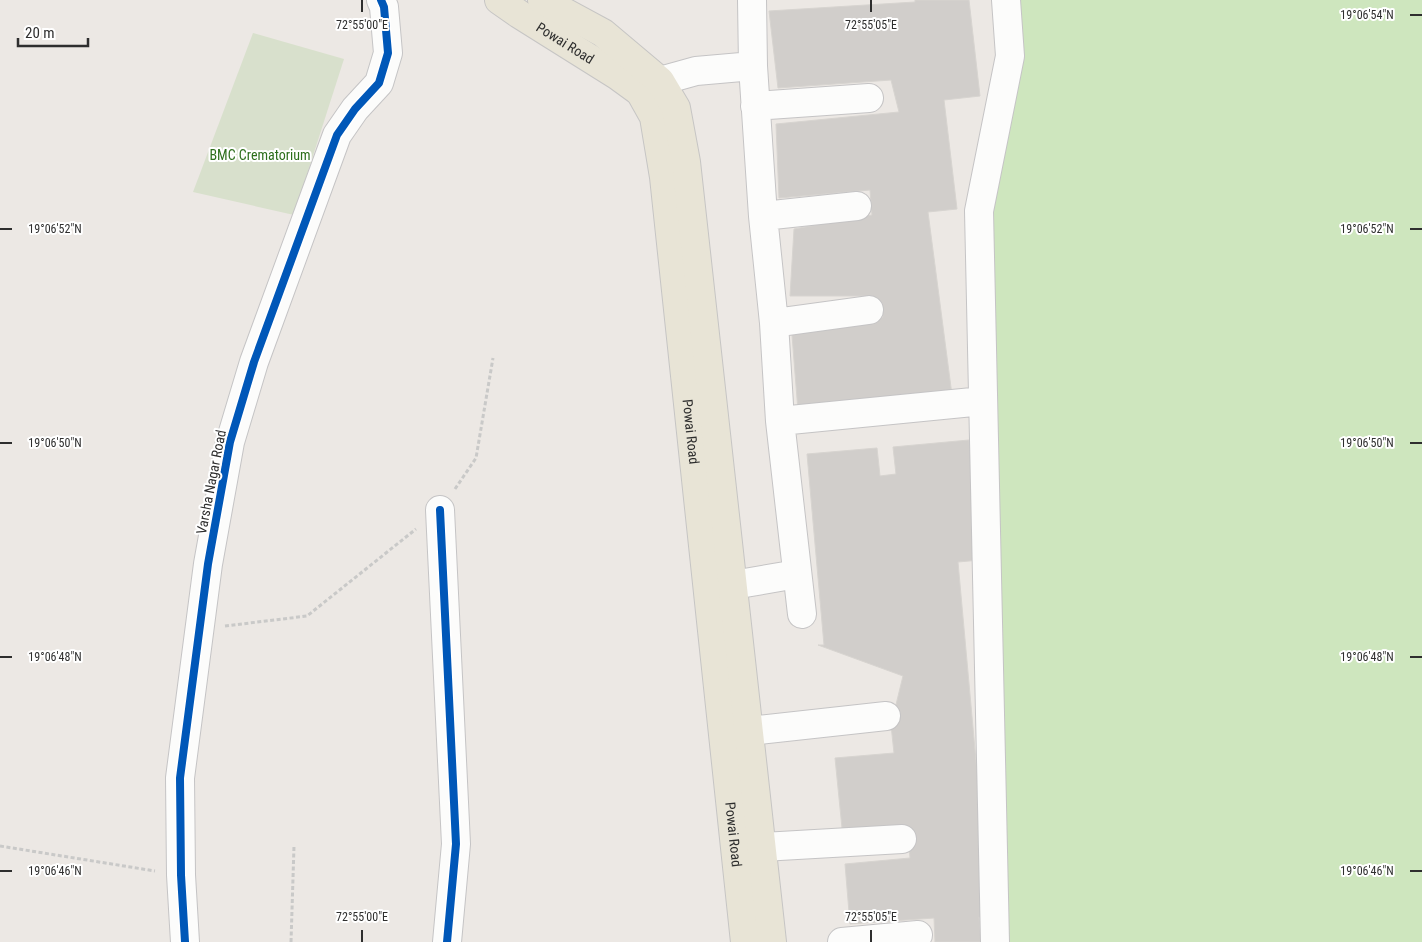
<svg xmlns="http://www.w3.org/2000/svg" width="1422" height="942" font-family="'Roboto Condensed',sans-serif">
<rect width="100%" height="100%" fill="#ece8e4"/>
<path fill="#cee6be" d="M 1007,0 L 1422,0 L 1422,942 L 995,942 L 971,283 Z"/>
<path fill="#d8e0cc" d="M 253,33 L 344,59 L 294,215 L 193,192 Z"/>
<path fill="#d1cecb" stroke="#d7d4d0" d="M 915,0 L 969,0 L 980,96 L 944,100 L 957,209 L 928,212 L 952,395 L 798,411 L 792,335 L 883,317 L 873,296 L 790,296 L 794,229 L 872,215 L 870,190 L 779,198 L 776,124 L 899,112 L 891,80 L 778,88 L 769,11 L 915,2 Z
M 969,440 L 980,560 L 958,562 L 985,860 L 993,916 L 979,917 L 981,942 L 935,942 L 934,918 L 850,924 L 845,864 L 910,858 L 908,832 L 843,838 L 835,758 L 894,753 L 891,725 L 903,676 L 818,645 L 824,645 L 807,454 L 877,448 L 880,476 L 896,474 L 893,447 Z"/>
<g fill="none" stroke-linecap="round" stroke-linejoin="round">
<defs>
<path id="minor" d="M 752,0 L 753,66 L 763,216 L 774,323 L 780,421 L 802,614
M 640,92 L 660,81 L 696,71 L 753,66
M 755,106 L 869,98
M 763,216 L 857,206
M 774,323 L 869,310
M 780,421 L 983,401
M 440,510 L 456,844 L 447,942
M 710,586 L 733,585 L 797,574
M 749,731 L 886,716
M 762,847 L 902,839
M 185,942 L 181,875 L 180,778 L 208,564 L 230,442 L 254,362 L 337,135 L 355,109 L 379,83 L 388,53 L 384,7 L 381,0
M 842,942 L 918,935
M 995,942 L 979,211 L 1010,56 L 1006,0"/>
<g id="major">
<path id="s1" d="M 499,0 L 519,14 L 618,76 L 640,92 L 654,117 L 664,177 L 745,942"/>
<path d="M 542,0 L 603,33 L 660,81 L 676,108 L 686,162 L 772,942"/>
</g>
</defs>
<use href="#minor" stroke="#c5c4c5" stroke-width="30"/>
<use href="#major" stroke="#c6c5c4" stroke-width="30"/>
<path stroke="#c9c9c8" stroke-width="3" stroke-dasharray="4 2.5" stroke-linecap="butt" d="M 455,489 L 476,458 L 493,358
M 225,626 L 307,616 L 416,529
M 0,846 L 155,871
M 291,942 L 294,846"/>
<use href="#minor" stroke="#fcfcfb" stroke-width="28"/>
<use href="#major" stroke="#e8e4d6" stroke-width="28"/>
<defs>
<path id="cycleway" d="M 440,510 L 456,844 L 447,942
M 185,942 L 181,875 L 180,778 L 208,564 L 230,442 L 254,362 L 337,135 L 355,109 L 379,83 L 388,53 L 384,7 L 381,0"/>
</defs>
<use href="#cycleway" stroke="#fff" stroke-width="11"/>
<use href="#cycleway" stroke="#0057b8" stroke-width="8"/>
</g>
<path fill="none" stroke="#2e2e2e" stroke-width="2" d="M 362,0 L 362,12M 871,0 L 871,12M 1410,15 L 1422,15M 0,229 L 12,229M 1410,229 L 1422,229M 0,443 L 12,443M 1410,443 L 1422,443M 0,657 L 12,657M 1410,657 L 1422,657M 0,871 L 12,871M 1410,871 L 1422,871M 362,930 L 362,942M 871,930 L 871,942"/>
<g text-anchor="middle" stroke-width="4" stroke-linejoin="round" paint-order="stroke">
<g font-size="14" fill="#2e2e2e" stroke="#fff">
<text dy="5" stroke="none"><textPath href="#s1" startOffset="79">Powai Road</textPath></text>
<text dy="5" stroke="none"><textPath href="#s1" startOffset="514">Powai Road</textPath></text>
<text transform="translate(211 482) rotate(-79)" y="5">Varsha Nagar Road</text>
<text dy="5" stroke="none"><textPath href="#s1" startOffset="919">Powai Road</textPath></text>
</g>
<g font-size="14" fill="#2c6e1b" stroke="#fff">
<text x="260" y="160">BMC Crematorium</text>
</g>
</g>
<g font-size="12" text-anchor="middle" fill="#2e2e2e" stroke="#fff" stroke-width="4" stroke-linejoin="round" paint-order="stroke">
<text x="1367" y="19">19°06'54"N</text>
<text x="362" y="29">72°55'00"E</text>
<text x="871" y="29">72°55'05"E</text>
<text x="55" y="233">19°06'52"N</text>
<text x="1367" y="233">19°06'52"N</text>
<text x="55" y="447">19°06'50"N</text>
<text x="1367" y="447">19°06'50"N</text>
<text x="55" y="661">19°06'48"N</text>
<text x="1367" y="661">19°06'48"N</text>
<text x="55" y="875">19°06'46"N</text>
<text x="1367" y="875">19°06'46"N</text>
<text x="362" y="921">72°55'00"E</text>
<text x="871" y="921">72°55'05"E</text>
</g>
<path d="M18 38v8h70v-8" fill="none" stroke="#2e2e2e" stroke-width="2.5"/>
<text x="25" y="38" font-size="15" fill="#2e2e2e" stroke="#ffffff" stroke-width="4" paint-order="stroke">20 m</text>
</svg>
